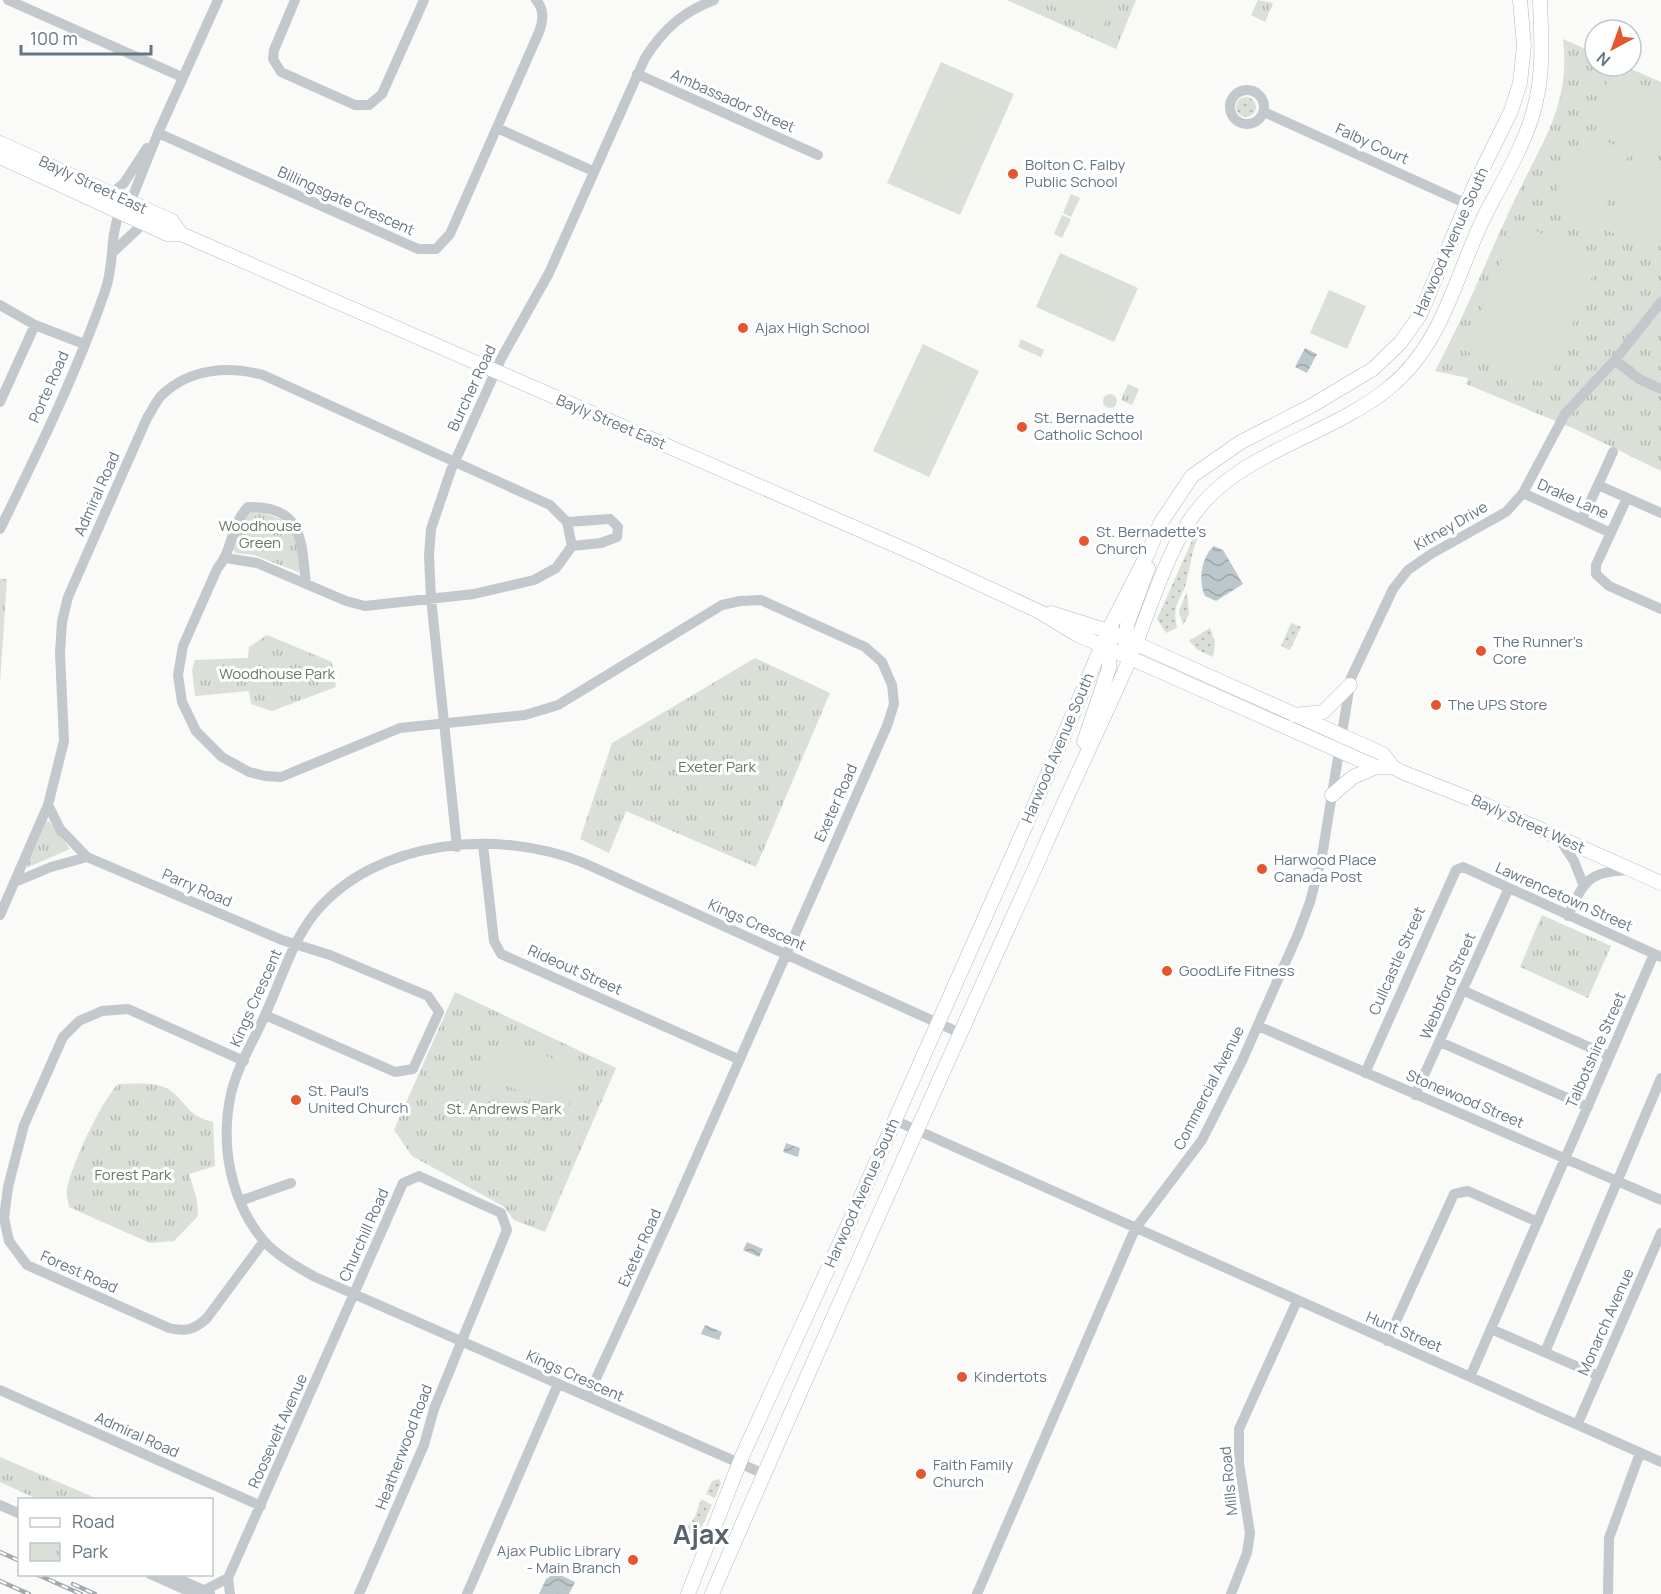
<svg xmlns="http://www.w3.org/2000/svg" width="1661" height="1594" font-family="Manrope,sans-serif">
<defs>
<pattern id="grass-dots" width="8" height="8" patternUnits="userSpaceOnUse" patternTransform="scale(1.5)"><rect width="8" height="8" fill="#dadfd7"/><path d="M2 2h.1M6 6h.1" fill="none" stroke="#b4b9b4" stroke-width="1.8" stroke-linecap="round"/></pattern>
<pattern id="park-tufts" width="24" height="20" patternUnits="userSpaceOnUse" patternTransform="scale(1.5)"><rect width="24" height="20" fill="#dadfd7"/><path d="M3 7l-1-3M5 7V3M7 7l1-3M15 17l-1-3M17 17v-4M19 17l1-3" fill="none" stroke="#b4b9b4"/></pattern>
<pattern id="water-waves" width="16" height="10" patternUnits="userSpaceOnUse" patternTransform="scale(1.5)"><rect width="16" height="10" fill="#bbc7cb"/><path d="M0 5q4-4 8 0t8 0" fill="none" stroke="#9ca6aa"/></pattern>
</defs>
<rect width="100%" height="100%" fill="#fafaf8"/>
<path fill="url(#grass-dots)" d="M1236 107a10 10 0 1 1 20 0a10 10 0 1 1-20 0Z
M 1194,536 L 1198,538 C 1191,552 1191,564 1187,579 C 1183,601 1171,600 1177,628 L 1166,633 L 1157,619 Z
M 1187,591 L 1189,614 L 1183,625 L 1179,611 Z
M 1291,623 L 1301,627 L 1290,650 L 1281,646 Z
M 1210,628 L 1215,642 L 1213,657 L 1198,650 L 1189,641 Z
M 719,1479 L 721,1483 L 715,1498 L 706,1494 L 712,1481 Z
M 701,1499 L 712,1505 L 695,1541 L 687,1528 L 695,1517 Z"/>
<path fill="url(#park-tufts)" d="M 1007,0 L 1136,0 L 1116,49 Z
M 1258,0 L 1273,3 L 1265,22 L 1251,15 Z
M 1563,39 L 1595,53 L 1595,66 L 1624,66 L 1661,82 L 1661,471 L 1575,429 L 1466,384 L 1468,378 L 1435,371 C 1466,314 1488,255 1516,197 C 1542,142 1571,104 1563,39 Z
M 1128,384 L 1139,389 L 1132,405 L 1121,400 Z
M 257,510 L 290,523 L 295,531 L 301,570 L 298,572 L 254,555 L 236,553 L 232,548 L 246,513 Z
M 0,579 L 7,579 L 0,683 Z
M 267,635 L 332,662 L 336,687 L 272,711 L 251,704 L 249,691 L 195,696 L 192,670 L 195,660 L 248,658 L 249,647 Z
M 755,658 L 830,693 L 756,867 L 626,811 L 609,853 L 580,839 L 612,743 Z
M 49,821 L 70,849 L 26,868 L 46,822 Z
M 1542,915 L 1611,946 L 1588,998 L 1520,967 Z
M 455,992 L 616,1068 L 545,1232 L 514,1220 L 503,1206 L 412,1156 L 394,1130 Z
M 118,1084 C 133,1084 159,1081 171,1091 C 190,1106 186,1115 213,1122 L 215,1166 L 189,1174 L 197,1200 L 198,1216 L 174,1241 L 150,1243 L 69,1207 C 68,1201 66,1195 67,1189 C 72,1163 101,1102 118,1084 Z
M 0,1457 L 98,1499 L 37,1499 L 0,1482 Z"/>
<path fill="#dadfd7" d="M 1052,0 L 1082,0 L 1074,16 L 1050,5 Z
M 1086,0 L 1115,0 L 1102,29 L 1078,18 Z
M 941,62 L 1014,94 L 960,215 L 887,183 Z
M 1612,72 L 1661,94 L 1661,156 L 1589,123 Z
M 1584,132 L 1630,152 L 1597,226 L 1551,205 Z
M 1636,156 L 1661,167 L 1661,224 L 1650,250 L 1604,229 Z
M 1071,194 L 1080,198 L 1071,217 L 1063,213 Z
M 1062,215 L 1071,219 L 1062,238 L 1054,234 Z
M 1517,223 L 1600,258 L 1547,385 L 1464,350 Z
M 1060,253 L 1138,288 L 1114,342 L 1036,307 Z
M 1329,290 L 1366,306 L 1347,349 L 1310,333 Z
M 1021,339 L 1044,350 L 1041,357 L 1018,347 Z
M 923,344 L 979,371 L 929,477 L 873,451 Z
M1103 401a7 7 0 1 1 14 0a7 7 0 1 1-14 0Z
M 494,1045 L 522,1058 L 525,1049 L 587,1070 L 565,1112 L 480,1073 Z"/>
<path fill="url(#water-waves)" d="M 1305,348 L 1317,354 L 1307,373 L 1295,367 Z
M 1214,546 L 1223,550 L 1243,584 L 1216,601 L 1205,596 C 1198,582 1201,557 1214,546 Z
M 786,1143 L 800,1148 L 798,1157 L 783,1152 Z
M 747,1242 L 763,1249 L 759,1257 L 743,1250 Z
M 705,1325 L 722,1332 L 719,1340 L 701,1334 Z
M 556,1573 L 575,1582 L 569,1594 L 539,1594 L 546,1579 Z"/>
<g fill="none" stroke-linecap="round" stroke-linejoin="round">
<defs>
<path id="major" d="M 0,143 L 172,221 L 181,234
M 0,157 L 167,234 L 181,234 L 913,553 L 1040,612 L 1076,634 L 1376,767 L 1393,767
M 1051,613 L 1108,631 L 1383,754 L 1393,767 L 1402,772 L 1488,806 L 1661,883
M 1125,646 L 1127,625 L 1148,568
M 1294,715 L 1323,712 L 1350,685
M 1084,742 L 1109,668 L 1110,642
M 1332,795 L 1353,777 L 1376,767
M 688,1594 L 743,1454 L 855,1210 L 1026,825 L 1108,631 L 1149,551 L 1160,524 L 1192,476 L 1241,442 L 1311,406 L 1373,369 L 1401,342 L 1420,315 L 1475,184 L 1511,111 L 1520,83 L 1524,46 L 1520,0
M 712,1594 C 820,1344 932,1096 1044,848 C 1071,786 1101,725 1128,663 C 1147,618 1161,568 1186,526 C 1231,451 1326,440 1390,387 C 1445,342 1456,272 1487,211 C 1504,179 1529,137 1536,101 C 1544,67 1541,35 1540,0"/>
</defs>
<use href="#major" stroke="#b5babe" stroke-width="15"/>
<path stroke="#c3c8cc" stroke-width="10" d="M 8,0 L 182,77
M 295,0 L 274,50 L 273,59 L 281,72 L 355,105 L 369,105 L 382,94 L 424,0
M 637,74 L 818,155
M1230 107a17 17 0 1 1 34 0a17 17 0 1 1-34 0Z
M 1264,112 L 1467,204
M 497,128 L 593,171
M 158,133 L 418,249 L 436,249 L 450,234 L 539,32 C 543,21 545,10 536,0
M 111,194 L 124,183 L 147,148
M 130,203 L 158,133 L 218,0
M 113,252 L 144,223
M 0,305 L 35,325 L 84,344
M 1615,360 L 1639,379 L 1661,389
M 0,402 L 35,325
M 1598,485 L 1613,452
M 1523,493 L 1611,533
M 1627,498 L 1596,565 L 1596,574 L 1609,586 L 1661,609
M 1582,519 L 1598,485 L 1661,513
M 567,522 L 610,519 L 618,527 L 617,537 L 601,543 L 572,546
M 0,529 C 38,452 77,372 105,291 C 115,264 109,238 120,211
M 306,584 C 301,541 304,506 248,507 C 229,527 234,549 217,569 L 183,646 L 178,675 L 182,702 L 196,731 L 222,757 L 249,772 L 265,776 L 281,777 L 400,728 L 525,715 L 558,705 L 722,605 L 740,601 L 761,600 L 865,647 L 882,662 L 892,685 L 894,704 L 887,726 L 667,1224 L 588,1396
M 48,805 L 60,829 L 87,857 L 282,940 L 330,955 L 428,996 L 439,1012 L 413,1069 L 395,1072 L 265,1015
M 1558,837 L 1574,861 L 1583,884
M 483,845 L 494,941 L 501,954 L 738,1059
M 457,847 L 431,598 L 429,556 L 431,529 L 451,470 L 502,357 L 549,273 L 645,58 C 663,30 682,12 714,0
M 15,882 L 51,867 L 87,857
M 0,915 L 48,805 L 64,741 L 60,653 L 62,622 L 68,597 L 147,418 C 152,411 156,400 163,394 C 191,368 229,366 263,375 L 550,505 L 567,522 L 572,546 L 556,568 L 534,580 L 474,594 L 365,606 L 346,601 L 257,563 L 226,558
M 1568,916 C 1585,879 1588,872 1630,870
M 1462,990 L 1609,1056
M 1258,1026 L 1661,1200
M 1440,1042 L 1588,1107
M 244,1061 L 128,1009 L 102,1011 L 79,1021 L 63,1037 L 24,1125 L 8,1187 L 4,1218 L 9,1241 L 27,1265 L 169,1328 C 186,1332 194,1330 207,1318 L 264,1241
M 1365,1073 L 1456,870 L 1463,867 L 1661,957
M 1415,1095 L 1508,890
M 894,1120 L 1661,1462
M 240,1201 L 291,1183
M 1491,1329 L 1599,1376
M 1387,1341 L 1454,1194 L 1468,1191 L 1538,1222
M 1545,1352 L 1661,1078
M 1470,1377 L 1654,954
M 0,1390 L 261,1506
M 1578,1423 L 1661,1233
M 764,1474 L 315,1277 C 297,1267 276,1255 263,1240 C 230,1200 220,1144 231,1094 C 237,1067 254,1040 265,1015 C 281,981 291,943 315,913 C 376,839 499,828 584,863 L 960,1033
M 0,1505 L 20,1514
M 150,1574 L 195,1594
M 168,1574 L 210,1593
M 228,1578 L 230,1594
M 205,1590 L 228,1578 L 403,1183 L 419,1176 L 501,1213 L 507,1230 L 434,1409 L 424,1445 L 359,1594
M 467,1594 L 558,1384
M 977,1594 L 1135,1229 L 1202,1140 L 1242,1061 L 1298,934 L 1310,902 L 1322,856 L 1351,678 L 1393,589 L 1408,570 L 1431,554 L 1506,512 L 1523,493 L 1565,414 L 1615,360 L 1661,302
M 1231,1594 L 1247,1553 L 1250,1533 L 1239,1463 L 1239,1429 L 1297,1301
M 1608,1594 L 1609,1538 L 1640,1453"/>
<use href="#major" stroke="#fff" stroke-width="14"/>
<defs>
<path id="rail" d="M 0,1552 L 20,1561
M 36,1574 L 81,1594
M 0,1581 L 29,1594
M 73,1584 L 95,1594"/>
</defs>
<use href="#rail" stroke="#a2aab0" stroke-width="4.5"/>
<use href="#rail" stroke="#fff" stroke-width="2" stroke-dasharray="7" stroke-linecap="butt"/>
</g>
<g fill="#e4572e" stroke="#fff" stroke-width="2">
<circle cx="1013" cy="174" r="6"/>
<circle cx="743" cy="328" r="6"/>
<circle cx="1022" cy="427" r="6"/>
<circle cx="1084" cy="541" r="6"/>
<circle cx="1481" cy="651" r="6"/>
<circle cx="1436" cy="705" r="6"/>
<circle cx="1262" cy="869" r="6"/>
<circle cx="1167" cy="971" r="6"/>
<circle cx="296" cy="1100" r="6"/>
<circle cx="962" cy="1377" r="6"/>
<circle cx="921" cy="1474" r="6"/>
<circle cx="633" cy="1560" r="6"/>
</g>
<g text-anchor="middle" stroke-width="6" stroke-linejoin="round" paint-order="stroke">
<g font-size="15" fill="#657683" stroke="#fff">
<text transform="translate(733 101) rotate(24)" y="5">Ambassador Street</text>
<text transform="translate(1372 144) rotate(24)" y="5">Falby Court</text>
<text transform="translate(93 185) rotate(25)" y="5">Bayly Street East</text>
<text transform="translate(346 201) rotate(24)" y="5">Billingsgate Crescent</text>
<text transform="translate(1451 242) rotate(-66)" y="5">Harwood Avenue South</text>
<text transform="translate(49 387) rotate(-66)" y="5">Porte Road</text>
<text transform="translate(472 388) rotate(-65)" y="5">Burcher Road</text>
<text transform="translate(611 422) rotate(23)" y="5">Bayly Street East</text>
<text transform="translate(97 494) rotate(-66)" y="5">Admiral Road</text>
<text transform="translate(1573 499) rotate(24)" y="5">Drake Lane</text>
<text transform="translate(1451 526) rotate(-30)" y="5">Kitney Drive</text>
<text transform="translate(1058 748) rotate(-67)" y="5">Harwood Avenue South</text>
<text transform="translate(836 803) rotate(-66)" y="5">Exeter Road</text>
<text transform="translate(1528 824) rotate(24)" y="5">Bayly Street West</text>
<text transform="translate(197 888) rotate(23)" y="5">Parry Road</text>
<text transform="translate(1564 897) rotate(24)" y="5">Lawrencetown Street</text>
<text transform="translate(757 925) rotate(24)" y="5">Kings Crescent</text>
<text transform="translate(1397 961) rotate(-66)" y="5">Cullcastle Street</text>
<text transform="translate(575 970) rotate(24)" y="5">Rideout Street</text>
<text transform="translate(1448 986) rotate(-66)" y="5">Webbford Street</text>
<text transform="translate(256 998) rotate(-66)" y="5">Kings Crescent</text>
<text transform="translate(1596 1050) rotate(-66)" y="5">Talbotshire Street</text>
<text transform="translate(1209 1088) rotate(-63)" y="5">Commercial Avenue</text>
<text transform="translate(1465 1099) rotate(23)" y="5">Stonewood Street</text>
<text transform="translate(862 1193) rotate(-66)" y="5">Harwood Avenue South</text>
<text transform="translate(364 1235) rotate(-66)" y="5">Churchill Road</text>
<text transform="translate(640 1248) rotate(-66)" y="5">Exeter Road</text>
<text transform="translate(79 1272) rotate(24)" y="5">Forest Road</text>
<text transform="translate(1606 1322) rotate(-66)" y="5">Monarch Avenue</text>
<text transform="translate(1404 1332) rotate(23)" y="5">Hunt Street</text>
<text transform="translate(575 1376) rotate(24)" y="5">Kings Crescent</text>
<text transform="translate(278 1431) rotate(-66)" y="5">Roosevelt Avenue</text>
<text transform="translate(137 1435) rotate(24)" y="5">Admiral Road</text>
<text transform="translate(404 1447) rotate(-69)" y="5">Heatherwood Road</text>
<text transform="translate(1229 1481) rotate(-96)" y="5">Mills Road</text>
</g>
<g font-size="15" fill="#657683" stroke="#fff" text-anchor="start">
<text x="1025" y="170">Bolton C. Falby<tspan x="1025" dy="17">Public School</tspan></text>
<text x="755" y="333">Ajax High School</text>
<text x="1034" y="423">St. Bernadette<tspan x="1034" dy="17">Catholic School</tspan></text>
<text x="1096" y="537">St. Bernadette's<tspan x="1096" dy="17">Church</tspan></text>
<text x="1493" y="647">The Runner's<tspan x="1493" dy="17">Core</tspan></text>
<text x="1448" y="710">The UPS Store</text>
<text x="1274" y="865">Harwood Place<tspan x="1274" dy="17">Canada Post</tspan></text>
<text x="1179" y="976">GoodLife Fitness</text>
<text x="308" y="1096">St. Paul's<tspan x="308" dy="17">United Church</tspan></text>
<text x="974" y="1382">Kindertots</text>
<text x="933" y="1470">Faith Family<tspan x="933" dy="17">Church</tspan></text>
<text x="621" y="1556" text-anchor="end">Ajax Public Library<tspan x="621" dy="17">- Main Branch</tspan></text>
</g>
<g font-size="15" fill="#687a64" stroke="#fff">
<text x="260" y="531">Woodhouse<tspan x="260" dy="17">Green</tspan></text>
<text x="277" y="679">Woodhouse Park</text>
<text x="717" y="772">Exeter Park</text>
<text x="504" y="1114">St. Andrews Park</text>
<text x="133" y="1180">Forest Park</text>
</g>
<g font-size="27" font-weight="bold" fill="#57646e" stroke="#fff">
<text x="701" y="1544">Ajax</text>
</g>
</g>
<rect x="18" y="1498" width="195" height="78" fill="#ffffff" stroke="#c1c8cd" stroke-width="1.5"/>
<rect x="30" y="1518" width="30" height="9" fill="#ffffff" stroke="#c1c8cd" stroke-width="1.5"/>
<text x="72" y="1528" font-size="18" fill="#657683">Road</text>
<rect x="30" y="1543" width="30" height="18" fill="url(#park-tufts)" stroke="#c1c8cd" stroke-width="1.5"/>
<text x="72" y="1558" font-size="18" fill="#657683">Park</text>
<g transform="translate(1613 48) rotate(221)"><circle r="28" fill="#ffffff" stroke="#c1c8cd" stroke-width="1.5"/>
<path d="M0-4.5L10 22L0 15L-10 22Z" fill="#e4572e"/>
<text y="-9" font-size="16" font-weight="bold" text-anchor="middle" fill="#657683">N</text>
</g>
<path d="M21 45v9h130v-9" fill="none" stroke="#657683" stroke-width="3"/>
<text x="30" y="45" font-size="18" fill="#657683" stroke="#ffffff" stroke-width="4.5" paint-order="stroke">100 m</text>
</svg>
